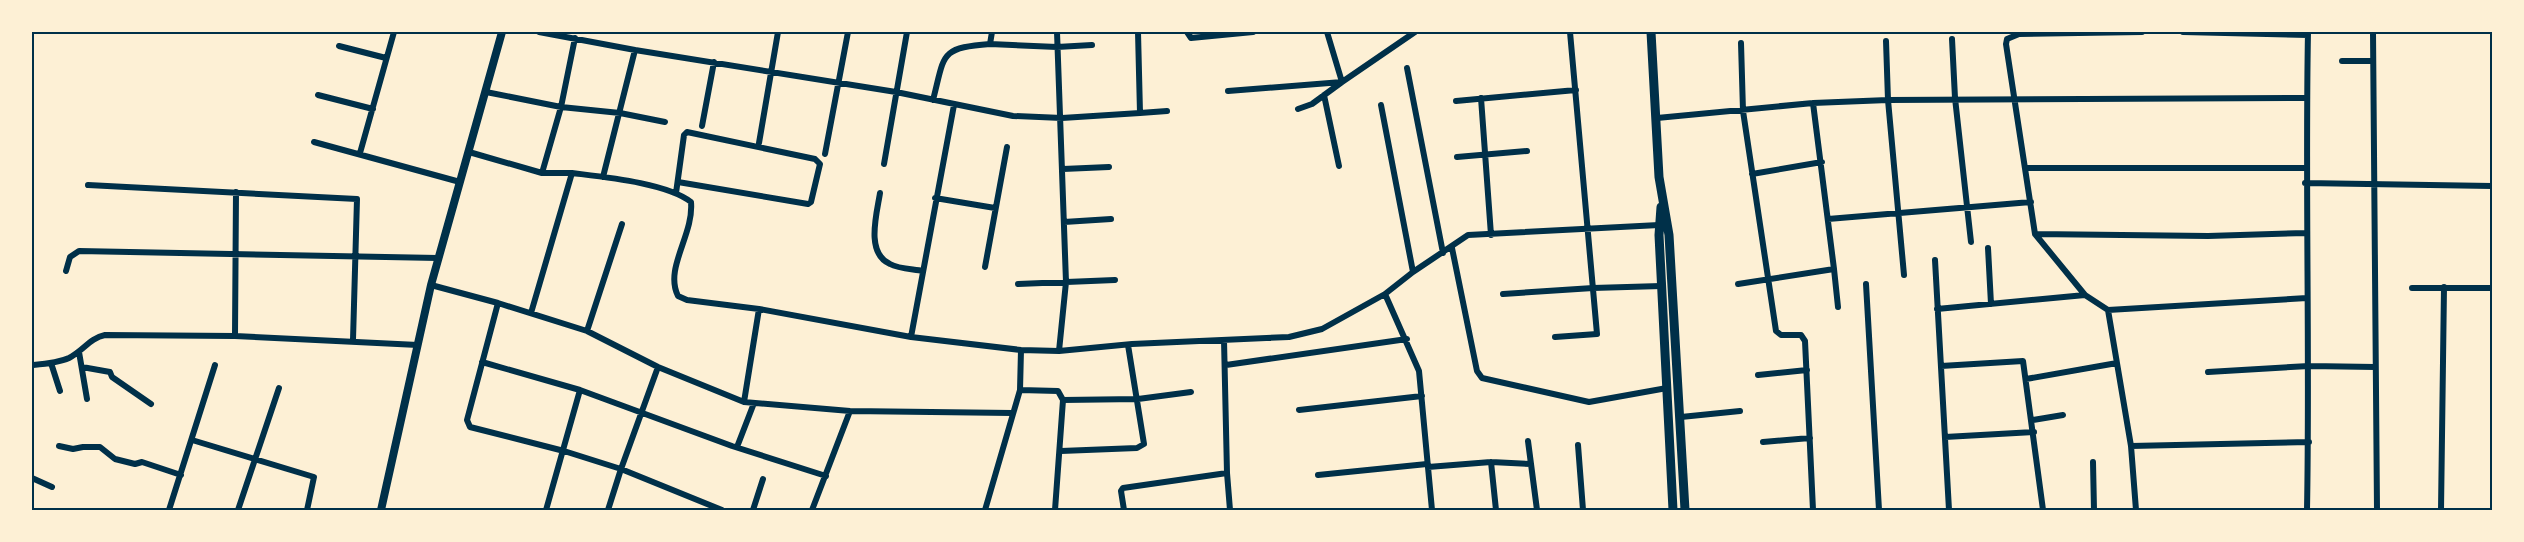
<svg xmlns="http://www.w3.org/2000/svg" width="2524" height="542" font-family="Mulish,sans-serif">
<rect width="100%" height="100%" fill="#fdf0d5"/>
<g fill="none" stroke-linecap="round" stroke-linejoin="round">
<path stroke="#003049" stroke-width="6" d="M 539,32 L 635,50 L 603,177
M 992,32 L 990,44 L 1057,47 L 1092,45
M 1057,32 L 1066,282 L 1059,351
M 1187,32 L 1191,38 L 1253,32
M 2183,32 L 2308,35
M 2373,32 L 2377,510
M 1952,39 L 1955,98 L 1971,242
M 1886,41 L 1888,100 L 1904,275
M 1741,43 L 1743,111 L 1776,331 L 1781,335 L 1801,335 L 1805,341 L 1813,510
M 339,46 L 386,58
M 635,50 L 896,92 L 1013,116 L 1062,118 L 1140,113 L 1138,32
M 2342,61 L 2373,61
M 1407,68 L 1443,253
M 1228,91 L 1342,82 L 1415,32
M 486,92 L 561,107 L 620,113 L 665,122
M 318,95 L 373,109
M 1324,95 L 1339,166
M 1481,98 L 1491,235
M 933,100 C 945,54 939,48 990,44
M 1456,101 L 1576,90
M 1813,103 L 1834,269
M 1381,105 L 1413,272
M 1298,109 L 1312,104 L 1342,82 L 1327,32
M 1140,113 L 1167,111
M 1657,118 L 1813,103 L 1888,100 L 2306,98
M 702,126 L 714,62
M 314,142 L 460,182
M 759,143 L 778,32
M 469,152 L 542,173 L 572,173 L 531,313
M 360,153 L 394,32
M 825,154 L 848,32
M 1457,157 L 1527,151
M 884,164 L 907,32
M 2026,168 L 2306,168
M 1063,169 L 1109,167
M 542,173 L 561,107 L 575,38
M 572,173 C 604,177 667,183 691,202 C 694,235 664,268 678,296 L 687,300 L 759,309 L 911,337 L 1021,350 L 1059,351 L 1132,344 L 1289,337 L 1322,329 L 1385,294 L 1413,272 L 1468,235 L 1659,225
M 1752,174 L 1822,162
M 2305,183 L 2492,186
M 88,185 L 357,199 L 353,340
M 676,193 L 684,135 L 687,132 L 815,159 L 820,164 L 811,202 L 808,204 L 678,182
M 880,193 C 877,213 865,253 890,264 C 899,269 913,269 923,271
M 935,198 L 995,208
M 1828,219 L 2031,202
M 1064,222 L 1111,219
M 2035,234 L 2208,236 L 2306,233
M 1452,248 L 1477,371 L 1482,378 L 1589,402 L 1667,388
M 1988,248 L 1991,304
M 1935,260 L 1949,510
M 985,267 L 1007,147
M 66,271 L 70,257 L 79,251 L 438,258
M 1018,284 L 1115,280
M 1738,284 L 1834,269 L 1838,307
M 1866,284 L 1879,510
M 431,285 L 498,303 L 587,331 L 658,367 L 744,402 L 850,411 L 1012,413
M 2412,288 L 2492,288
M 1385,294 L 1419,371 L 1432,510
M 1503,294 L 1593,288 L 1661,286
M 498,303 L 467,420 L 470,427 L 564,451 L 621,469 L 722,510
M 1937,309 L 2085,295
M 2108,310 L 2307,298
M 587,331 L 622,224
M 235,336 L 236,192
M 911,337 L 954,105
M 1555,337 L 1597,334 L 1570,32
M 1224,340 L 1227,473 L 1230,510
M 79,352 L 87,399
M 482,362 L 580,390 L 732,446 L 826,476
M 51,363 L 60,391
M 32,365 C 44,364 58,363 69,358 C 83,351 90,338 105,335 L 235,336 L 418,345
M 1226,365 L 1407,339
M 1941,366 L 2023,361 L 2043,510
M 82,367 L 110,372 L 112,377 L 151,404
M 2208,372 L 2309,366 L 2375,367
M 1758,375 L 1807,370
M 2026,379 L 2117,363
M 1020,390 L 1058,391 L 1063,400 L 1055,510
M 1063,400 L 1138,399 L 1191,392
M 744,402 L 759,309
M 1299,410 L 1422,396
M 1681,417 L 1740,411
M 2033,420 L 2063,415
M 1945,437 L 2034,432
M 192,440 L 314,477 L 307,510
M 1528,441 L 1537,510
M 1763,442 L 1810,438
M 1578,445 L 1583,510
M 59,446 L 73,449 L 83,447 L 100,447 L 115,459 L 135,464 L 142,462 L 181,475
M 2131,446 L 2309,442
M 737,447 L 754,403
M 1061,451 L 1137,448 L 1144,444 L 1128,345
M 1491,462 L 1496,510
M 2093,462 L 2094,510
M 1428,467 L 1491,462 L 1531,464
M 1318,475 L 1427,464
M 32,478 L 52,487
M 169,510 L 215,365
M 238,510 L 279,388
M 546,510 L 580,390
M 608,510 L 621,469 L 658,367
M 753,510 L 763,479
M 812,510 L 850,411
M 985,510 L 1020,390 L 1021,350
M 1124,510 L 1121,491 L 1123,488 L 1227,473
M 2136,510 L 2131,446 L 2108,310 L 2085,295 L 2035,234 L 2006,44 L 2007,39 L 2019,34 L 2142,32
M 2307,510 C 2310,351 2305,191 2308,32
M 2441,510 L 2444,287"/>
<path stroke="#003049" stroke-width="8" d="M 381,510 L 431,285 L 502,32"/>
<path stroke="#003049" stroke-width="9" d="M 1651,32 L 1659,177 L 1669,235 L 1685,510
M 1661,207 L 1659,235 L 1673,510"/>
</g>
<rect width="2524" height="542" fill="none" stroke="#fdf0d5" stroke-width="66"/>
<rect x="33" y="33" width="2458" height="476" fill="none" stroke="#003049" stroke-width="2"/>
</svg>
